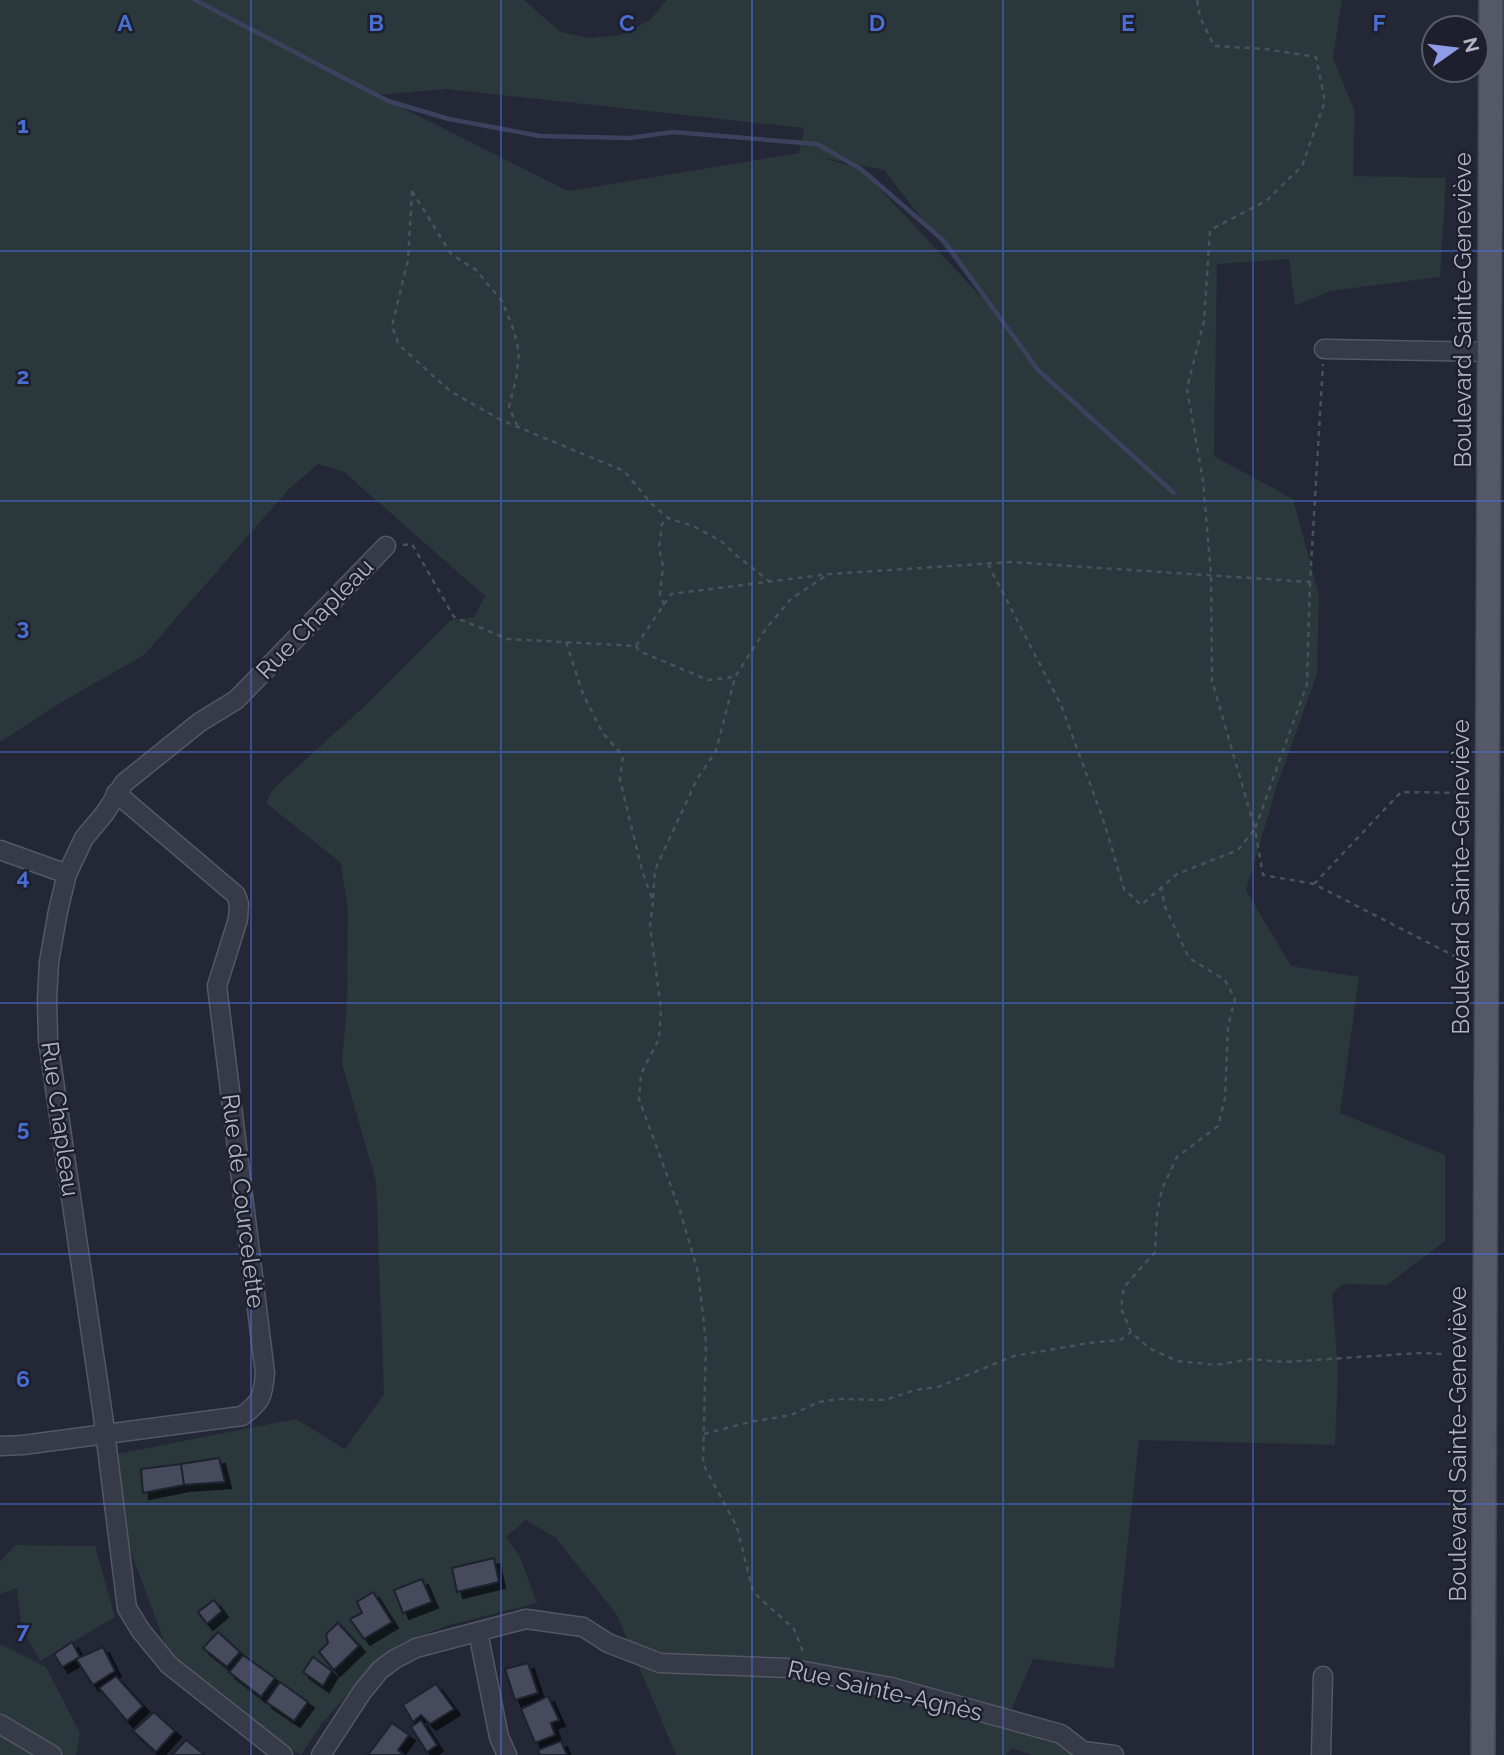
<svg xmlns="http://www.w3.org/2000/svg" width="1504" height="1755" font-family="Raleway,sans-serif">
<defs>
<filter id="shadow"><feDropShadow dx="6" dy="6" stdDeviation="0" flood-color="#0009"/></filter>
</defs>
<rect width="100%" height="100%" fill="#242736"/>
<path fill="#2a373b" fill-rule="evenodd" d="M 0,0 L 524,0 L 561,32 L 588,38 L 620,35 L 650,20 L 667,0 L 1342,0 L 1333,58 L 1355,112 L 1353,176 L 1446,178 L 1440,277 L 1330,291 L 1295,306 L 1289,259 L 1217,264 L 1214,456 L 1293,499 L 1319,595 L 1317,674 L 1277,786 L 1246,890 L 1291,966 L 1359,977 L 1340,1113 L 1445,1155 L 1445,1241 L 1387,1285 L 1343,1284 L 1332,1294 L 1338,1369 L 1335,1445 L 1139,1440 L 1114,1669 L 1033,1659 L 1004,1727 L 1083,1751 L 1081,1755 L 1032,1755 L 1012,1748 L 1006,1755 L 676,1755 L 617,1615 L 556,1538 L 526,1520 L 506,1537 L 520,1557 L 537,1603 L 449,1625 L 399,1644 L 361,1680 L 322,1723 L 301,1755 L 262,1731 L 170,1657 L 130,1549 L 117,1454 L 296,1419 L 345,1449 L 384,1394 L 376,1181 L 342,1064 L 347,1001 L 348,911 L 341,863 L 266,803 L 273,789 L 368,703 L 451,620 L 474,617 L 485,596 L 344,472 L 318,464 L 288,490 L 144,655 L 62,702 L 0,742 ZM 447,89 L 804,128 L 799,153 L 568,191 L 377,95 ZM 820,157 L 884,170 L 989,305 L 861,169 Z
M 15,1545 L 95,1546 L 115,1617 L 40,1661 L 21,1626 L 17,1588 L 0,1594 L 0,1562 Z
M 0,1644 L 46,1667 L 80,1733 L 76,1755 L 0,1755 Z"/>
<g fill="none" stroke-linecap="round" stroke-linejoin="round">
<path stroke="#3c415d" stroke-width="4.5" d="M 195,0 L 388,101 L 449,119 L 540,136 L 630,138 L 673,132 L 817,144 L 861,169 L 944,241 L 1038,370 L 1174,493"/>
</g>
<path fill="#46495b" stroke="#1f212e" stroke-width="2" filter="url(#shadow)" d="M 219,1458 L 225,1482 L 184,1485 L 181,1464 Z
M 181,1464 L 184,1485 L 143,1493 L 141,1469 Z
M 494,1558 L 499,1582 L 457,1592 L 452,1568 Z
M 422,1579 L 432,1602 L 403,1613 L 394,1590 Z
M 373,1592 L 392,1622 L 364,1639 L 350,1619 L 362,1613 L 357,1602 Z
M 214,1600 L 222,1611 L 207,1624 L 198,1612 Z
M 338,1623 L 359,1646 L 334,1670 L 319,1652 L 328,1643 L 326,1634 Z
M 218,1632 L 240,1652 L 227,1667 L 203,1648 Z
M 72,1642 L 80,1657 L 62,1667 L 54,1654 Z
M 103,1647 L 115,1671 L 93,1685 L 76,1659 Z
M 243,1655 L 275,1678 L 261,1697 L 229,1672 Z
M 313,1657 L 332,1671 L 323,1686 L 303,1672 Z
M 528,1663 L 538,1693 L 515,1700 L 505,1669 Z
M 116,1676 L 143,1706 L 127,1721 L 99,1688 Z
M 280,1682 L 308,1702 L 294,1721 L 266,1702 Z
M 436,1684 L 454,1709 L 430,1724 L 421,1715 L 413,1722 L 403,1705 Z
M 548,1696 L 559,1720 L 551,1723 L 555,1735 L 535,1743 L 521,1709 Z
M 154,1712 L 175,1731 L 156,1752 L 133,1731 Z
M 421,1720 L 437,1745 L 427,1752 L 411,1727 Z
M 392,1723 L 409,1735 L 398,1750 L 404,1755 L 368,1755 Z
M 186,1740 L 205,1755 L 172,1755 Z
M 561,1741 L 567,1755 L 540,1755 L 538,1750 Z"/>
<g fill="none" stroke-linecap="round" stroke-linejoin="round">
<defs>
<path id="minor" d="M 1324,349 L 1490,352
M 0,850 L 67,874
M 0,1446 L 23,1445 L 242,1416 C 261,1402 263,1397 265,1373 L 217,986 L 238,919 L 239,904 L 236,895 L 116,793
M 478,1632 L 499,1737 L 507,1755
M 0,1724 L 52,1755
M 283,1755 L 169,1665 L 141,1631 L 127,1608 L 103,1416 L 48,1040 L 47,999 L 49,962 L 58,911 L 67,874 L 84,838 L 105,813 L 124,783 L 200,722 L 236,700 L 386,546
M 321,1755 L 362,1692 L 380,1670 L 395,1659 L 416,1648 L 526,1619 L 583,1627 L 608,1643 L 660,1663 L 788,1668 L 891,1687 L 1061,1734 L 1083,1751 L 1114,1755
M 1321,1755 L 1323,1676"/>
<path id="major" d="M 1483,1755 L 1491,0"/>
</defs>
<use href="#minor" stroke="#555765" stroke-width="21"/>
<use href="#major" stroke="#414350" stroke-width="26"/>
<path stroke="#485259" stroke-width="2.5" stroke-dasharray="5 5" stroke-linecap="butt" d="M 412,191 L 408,260 L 392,326 L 399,345 L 450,391 L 501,420 L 624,471 L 652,504 L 668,518 L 695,527 L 721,541 L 737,556 L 769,581
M 412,191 L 451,254 L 476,270 L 502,301 L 514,331 L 519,353 L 516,379 L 509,407 L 517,425
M 403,545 L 412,544 L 454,617 L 508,639 L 636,646 L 671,594 L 830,574 L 1011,562 L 1310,582 L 1323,364
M 988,564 L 1061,705 L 1103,819 L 1124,889 L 1141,905 L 1177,874 L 1238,850 L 1255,829 L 1212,681 L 1211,575 L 1203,481 L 1187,388 L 1204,321 L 1210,230 L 1266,201 L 1302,166 L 1325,101 L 1316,57 L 1266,49 L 1214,46 L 1200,17 L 1197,0
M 1310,582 L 1307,684 L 1255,829 L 1263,875 L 1314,884 L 1466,962
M 664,605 L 660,594 L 663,566 L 659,548 L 662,524 L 668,519
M 566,642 L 583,694 L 602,732 L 623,756 L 620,780 L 643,874 L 653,901 L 650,926 L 661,1009 L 659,1039 L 641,1074 L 639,1099 L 680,1211 L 698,1272 L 706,1342 L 703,1464 L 737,1527 L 753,1592 L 794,1629 L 804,1654
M 636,646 L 639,651 L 708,680 L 735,677
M 1314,884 L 1401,792 L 1467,793
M 1161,886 L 1165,907 L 1189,958 L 1225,980 L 1235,999 L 1228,1026 L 1225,1098 L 1218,1126 L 1177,1157 L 1162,1189 L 1157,1214 L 1155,1252 L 1124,1287 L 1121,1308 L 1131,1332 L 1149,1348 L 1177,1361 L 1216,1365 L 1251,1359 L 1284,1362 L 1420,1353 L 1444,1354
M 653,898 L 655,870 L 697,779 L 716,751 L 735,677 L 765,630 L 791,599 L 827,575
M 704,1434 L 750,1422 L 791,1415 L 819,1402 L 839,1399 L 885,1400 L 915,1390 L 938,1387 L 1014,1356 L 1089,1343 L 1120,1340 L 1131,1332"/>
<use href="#minor" stroke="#373a47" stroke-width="18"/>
<use href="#major" stroke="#555867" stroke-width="23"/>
</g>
<path fill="none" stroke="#4a6dd2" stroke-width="2" stroke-opacity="0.55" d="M 251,0 L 251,1755M 501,0 L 501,1755M 752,0 L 752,1755M 1003,0 L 1003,1755M 1253,0 L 1253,1755M 0,251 L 1504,251M 0,501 L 1504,501M 0,752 L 1504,752M 0,1003 L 1504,1003M 0,1254 L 1504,1254M 0,1504 L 1504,1504"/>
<g text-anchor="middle" stroke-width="5" stroke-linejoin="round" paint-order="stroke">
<g font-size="24" fill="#b2b4c3" stroke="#1d1f2c">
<text transform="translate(1463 310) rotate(-90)" y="8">Boulevard Sainte-Geneviève</text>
<text transform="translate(315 619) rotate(-46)" y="8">Rue Chapleau</text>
<text transform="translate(1461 877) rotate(-90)" y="8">Boulevard Sainte-Geneviève</text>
<text transform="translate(60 1119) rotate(82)" y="8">Rue Chapleau</text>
<text transform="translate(243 1201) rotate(83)" y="8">Rue de Courcelette</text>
<text transform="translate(1458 1444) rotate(-90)" y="8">Boulevard Sainte-Geneviève</text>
<text transform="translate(885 1691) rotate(13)" y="8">Rue Sainte-Agnès</text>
</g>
</g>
<g font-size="23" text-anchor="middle" font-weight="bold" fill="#4a6dd2" stroke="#1d1f2c" stroke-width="5" stroke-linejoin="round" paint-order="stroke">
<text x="125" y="31">A</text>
<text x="376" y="31">B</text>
<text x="627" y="31">C</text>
<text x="877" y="31">D</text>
<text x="1128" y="31">E</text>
<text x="1379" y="31">F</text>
<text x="23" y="133">1</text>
<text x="23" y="384">2</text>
<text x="23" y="635">3</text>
<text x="23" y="885">4</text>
<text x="23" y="1136">5</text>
<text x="23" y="1387">6</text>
<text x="23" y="1638">7</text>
</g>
<g transform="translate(1455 49) rotate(76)"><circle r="33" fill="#1d1f2c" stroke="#595b68" stroke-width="2"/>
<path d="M0-5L12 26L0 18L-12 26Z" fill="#919ce9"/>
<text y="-10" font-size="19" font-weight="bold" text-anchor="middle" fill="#b2b4c3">N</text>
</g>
</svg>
